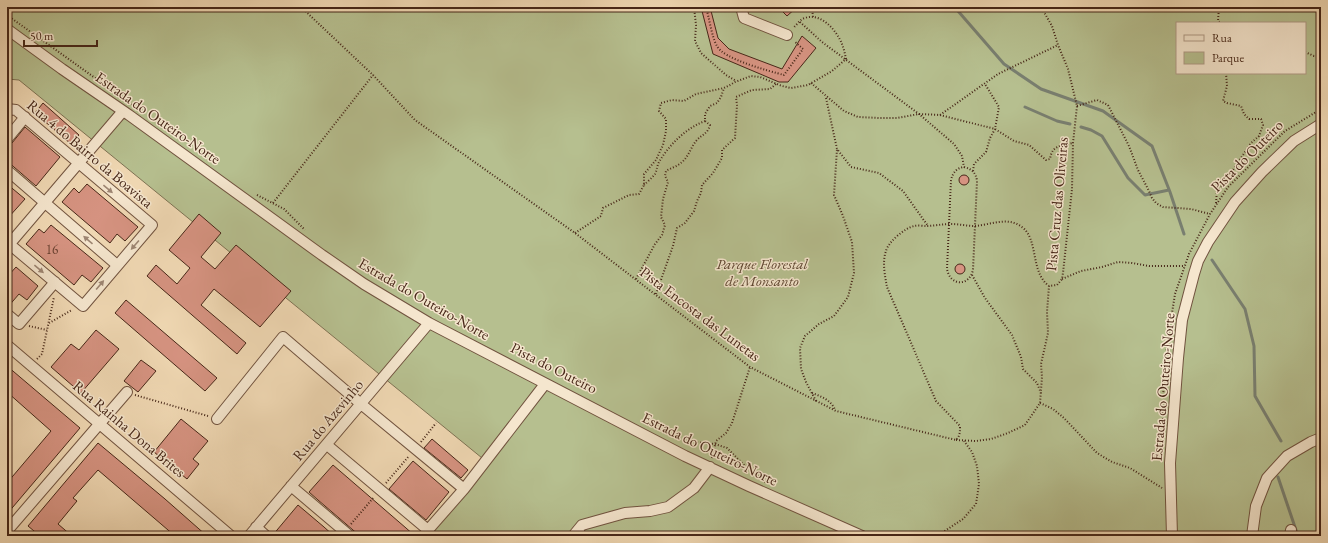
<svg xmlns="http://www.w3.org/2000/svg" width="1328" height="543" font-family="'EB Garamond',serif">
<rect width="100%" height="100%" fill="#f0d8b3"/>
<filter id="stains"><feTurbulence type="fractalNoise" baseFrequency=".005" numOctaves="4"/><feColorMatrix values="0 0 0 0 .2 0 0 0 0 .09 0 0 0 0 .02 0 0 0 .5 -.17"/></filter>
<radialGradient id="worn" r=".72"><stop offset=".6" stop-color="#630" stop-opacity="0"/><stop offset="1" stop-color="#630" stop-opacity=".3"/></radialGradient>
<path fill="#b6bf8f" stroke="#7e7354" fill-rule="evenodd" d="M 7,7 L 1321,7 L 1321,536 L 424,536 L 482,458 L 19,80 L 7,79 ZM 1177,23 L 1305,23 L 1305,73 L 1177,73 Z"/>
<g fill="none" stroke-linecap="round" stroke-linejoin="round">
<path stroke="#797f70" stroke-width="3" d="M 957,7 L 958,11 L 1004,64 L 1010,68 L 1041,89 L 1103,111 L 1152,146 L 1170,192 L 1184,234
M 1025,107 L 1057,121 L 1070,124
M 1081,127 L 1091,130 L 1102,136 L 1128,178 L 1145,195 L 1169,190
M 1212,260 L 1245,309 L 1254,346 L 1255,396 L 1281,441
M 1278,477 L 1298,536"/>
</g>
<path fill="#d69381" stroke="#472718" d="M 701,7 L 710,7 L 718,38 L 729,49 L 782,69 L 802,36 L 816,48 L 788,82 L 779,82 L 713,54 Z
M 778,7 L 797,7 L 787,16 Z
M 43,103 L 79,135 L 71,144 L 35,113 Z
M 25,127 L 60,157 L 36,186 L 7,161 L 7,145 L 12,143 Z
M959 180a5 5 0 1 1 10 0a5 5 0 1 1-10 0Z
M 7,184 L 25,199 L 7,219 Z
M 87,184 L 138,227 L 125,241 L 117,234 L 110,243 L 62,202 L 74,188 L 79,193 Z
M 199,214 L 221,233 L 201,257 L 215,269 L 236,245 L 291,291 L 260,327 L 214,289 L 201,305 L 246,343 L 237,354 L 147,276 L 156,265 L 177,284 L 190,268 L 169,250 Z
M 51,225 L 103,268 L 91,282 L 82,275 L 74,285 L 26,244 L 39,229 L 44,233 Z
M955 269a5 5 0 1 1 10 0a5 5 0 1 1-10 0Z
M 16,267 L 38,286 L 27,300 L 19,294 L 7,308 L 7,277 Z
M 126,300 L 217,378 L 205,391 L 115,313 Z
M 96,330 L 119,349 L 81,393 L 51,367 L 71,344 L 79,350 Z
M 141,360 L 156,371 L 138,392 L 124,381 Z
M 7,366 L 80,428 L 7,514 L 7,483 L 51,431 L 7,392 Z
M 181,419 L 208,441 L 193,459 L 199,464 L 187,479 L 154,452 Z
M 432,439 L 468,470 L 461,478 L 424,448 Z
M 98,443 L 165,499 L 207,536 L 175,536 L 98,470 L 73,498 L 77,501 L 58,524 L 72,536 L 40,536 L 28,526 Z
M 413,461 L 449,492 L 426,520 L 389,489 Z
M 333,465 L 406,528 L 415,536 L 360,536 L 318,500 L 309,492 Z
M 298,505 L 324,527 L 334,536 L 272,536 Z"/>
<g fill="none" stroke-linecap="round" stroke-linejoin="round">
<defs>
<path id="minor" d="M 741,7 L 744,18 L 787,35
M 7,29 L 62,69 L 129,115 L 322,255 L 364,284 L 429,323 L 685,456 L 749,486 L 862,536
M 7,109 L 16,110 L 152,225 L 83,306 L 7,242
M 7,139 L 25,117
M 7,170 L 117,265
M 7,247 L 123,111
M 7,314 L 19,324 L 55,282
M 7,345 L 231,536
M 217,419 L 283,337 L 361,404 L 464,489
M 327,445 L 428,530 L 464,489 L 545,384
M 291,486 L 350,536
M 256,527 L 266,536
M 7,531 L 127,392
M 249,536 L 429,323
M 573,536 L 582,525 L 625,513 L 650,511 L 668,507 L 694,488 L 710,467
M 1172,536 L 1170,463 L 1178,358 L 1182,320 L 1194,274 L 1198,261 L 1208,242 L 1235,202 L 1262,172 L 1294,141 L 1321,124
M 1252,536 L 1256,506 L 1267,478 L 1287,456 L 1311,442 L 1321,438
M 1290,536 L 1291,530"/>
</defs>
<use href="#minor" stroke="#71533f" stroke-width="12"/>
<path stroke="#472718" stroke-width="2" stroke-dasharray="1 2" stroke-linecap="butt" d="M 301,7 L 373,75 L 415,120 L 575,233 L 750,367 L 836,411 L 956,440 C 960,436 960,432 960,426 L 936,401 L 887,287 C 885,276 882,262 886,251 C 888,242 905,228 914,226 C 918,225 923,226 926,226 C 934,226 942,224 951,224 C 959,224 967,226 975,226 C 990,225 1008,216 1022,227 C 1039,240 1030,272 1049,286 L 1057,285 L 1062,279 L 1063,273 L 1072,189 L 1073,143 L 1077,106 L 1068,69 L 1058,45 L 1052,26 L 1041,7
M 694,7 L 696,25 L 695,41 L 701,53 L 726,75 L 736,81
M 706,7 C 709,17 712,38 717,46 C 723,59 769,71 784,75 L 803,49 L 794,41
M 812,7 L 813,17
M 1101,7 L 1127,10 L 1151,7
M 1219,7 L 1218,21 L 1221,23
M 7,15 L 137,108
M 800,22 L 822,42 L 919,114 L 954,144 L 962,156 L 964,167
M 1305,52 L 1314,56 L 1321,56
M 811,83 L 844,111 L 858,117 L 880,118 L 897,118 L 919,114 L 940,115 L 998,74 L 1058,45
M 826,98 L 837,149 L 851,167 L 879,173 L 903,191 L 928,226
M 1077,106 L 1097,100 L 1108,105 L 1129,146 L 1138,170 L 1149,191 L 1152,198 L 1156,203 L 1163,207 L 1191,209 L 1210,214
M 940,115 L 995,129 L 1014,141 L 1029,145 L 1046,160 L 1050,159 C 1052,145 1061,146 1073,143
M 964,167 C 972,169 976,173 977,181 L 973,270 C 969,287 950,286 947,269 L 951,180 C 953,172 957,168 964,167 Z
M 973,171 L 974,164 L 986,152 L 990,138 L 995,129 L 999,107 L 985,84
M 644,185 C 647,182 652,178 655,174 C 657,170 657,166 659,162 C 669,145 686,128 705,121
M 257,195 L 284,209 L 305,230
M 273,203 L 373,75
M 1216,203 L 1217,190 L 1223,185 L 1251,143 L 1259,136 L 1263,125 L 1261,119 L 1249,119 L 1244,114 L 1241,106 L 1227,103 L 1223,101 L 1227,86 L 1226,73
M 575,233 L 601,216 L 603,208 L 629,195 L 639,194 L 644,185 L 644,174 L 656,160 L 663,145 L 666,131 L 666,119 L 659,111 L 661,103 L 672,100 L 684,101 L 696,94 L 724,88 L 730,85 L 735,82 L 751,76 L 760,77 L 782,86 L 791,88 L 808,85 L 832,71 L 846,59 C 845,54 844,49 842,44 C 837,31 821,12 805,18 C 800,19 797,25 793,28
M 972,275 L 985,298 L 1012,335 L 1021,357 L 1023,369 L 1037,383 L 1041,393
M 636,279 L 655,244 L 662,235 L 665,225 L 661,217 L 663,199 L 668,182 L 665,176 L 666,171 C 671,168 678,166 682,162 C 689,156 691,147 696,141 C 702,134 707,135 710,125 L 705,121 L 705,114 L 710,106 L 717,103 L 721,97 L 724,88
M 1062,279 L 1081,271 L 1102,267 L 1118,262 L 1132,263 L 1149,266 L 1185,266
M 656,294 L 673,246 L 677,228 L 685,223 L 694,211 L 697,201 L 701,193 L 702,185 L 713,173 L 722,158 L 722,150 L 735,138 L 737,105 L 736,97 L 752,90 L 770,89 L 776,84
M 49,323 L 72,310
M 29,326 L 47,330
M 37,359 L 42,354 L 54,297
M 812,393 C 821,396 832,401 835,410
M 135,395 L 208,416
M 816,401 L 806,382 L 801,369 L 800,348 L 805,336 L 819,324 L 834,316 L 848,297 L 854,273 L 852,242 L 843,216 L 834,195 L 837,149
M 1040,403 L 1053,409 L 1064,418 L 1097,453 L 1112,462 L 1130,468 L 1162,488
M 1163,419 L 1162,410 L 1167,345 L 1175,294 L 1189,254 L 1210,214 L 1228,187 L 1285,131 L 1321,109
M 663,432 L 684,441 L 715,444 L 727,448 L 745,466 L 765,482
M 956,440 L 976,441 L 991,439 L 1008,433 L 1025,425 L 1040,403 L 1042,377 L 1041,364 L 1048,333 L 1047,312 L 1049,286
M 421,442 L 436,423
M 712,458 L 716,441 L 726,433 L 732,423 L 750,367
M 386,483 L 409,456
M 351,524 L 374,497
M 937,536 L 963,519 L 976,504 L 979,484 L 977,466 L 972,452 L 964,441"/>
<use href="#minor" stroke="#f5e6ce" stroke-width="10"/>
</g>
<defs><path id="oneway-solid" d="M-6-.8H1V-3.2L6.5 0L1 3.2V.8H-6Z"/></defs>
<g fill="#9e8673">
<use href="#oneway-solid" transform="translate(108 189) rotate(40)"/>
<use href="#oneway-solid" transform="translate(88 240) rotate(-139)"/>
<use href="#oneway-solid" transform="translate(135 245) rotate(131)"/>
<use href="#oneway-solid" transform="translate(39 269) rotate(40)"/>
<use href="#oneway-solid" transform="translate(100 285) rotate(-50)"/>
</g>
<g text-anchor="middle" stroke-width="3" stroke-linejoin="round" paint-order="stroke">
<g font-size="13" fill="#6b4232">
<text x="52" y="254">16</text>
</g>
<g font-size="15" fill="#472718" stroke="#f5e6ce">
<text transform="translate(158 118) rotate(35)" y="5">Estrada do Outeiro-Norte</text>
<text transform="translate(90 154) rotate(40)" y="5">Rua 4 do Bairro da Boavista</text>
<text transform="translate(1247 156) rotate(-45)" y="5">Pista do Outeiro</text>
<text transform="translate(1057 204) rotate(-85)" y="5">Pista Cruz das Oliveiras</text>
<text transform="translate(424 299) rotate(30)" y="5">Estrada do Outeiro-Norte</text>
<text transform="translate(700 314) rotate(37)" y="5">Pista Encosta das Lunetas</text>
<text transform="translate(554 368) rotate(27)" y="5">Pista do Outeiro</text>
<text transform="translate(1163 387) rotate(-85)" y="5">Estrada do Outeiro-Norte</text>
<text transform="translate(328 420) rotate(-50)" y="5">Rua do Azevinho</text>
<text transform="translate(129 429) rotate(40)" y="5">Rua Rainha Dona Brites</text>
<text transform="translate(710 449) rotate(26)" y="5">Estrada do Outeiro-Norte</text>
</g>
<g font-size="15" font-style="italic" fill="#5d4530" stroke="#f5e6ce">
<text x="762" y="269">Parque Florestal<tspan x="762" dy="17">de Monsanto</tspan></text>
</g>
</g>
<rect width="1328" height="543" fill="none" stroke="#f0d8b3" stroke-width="24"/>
<rect x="8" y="8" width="1312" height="527" fill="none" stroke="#472718" stroke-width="2"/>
<rect x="12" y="12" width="1304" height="519" fill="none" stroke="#472718"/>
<rect x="1176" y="22" width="130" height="52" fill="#f5e6ce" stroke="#af9a85"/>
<rect x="1184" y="35" width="20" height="6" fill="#f5e6ce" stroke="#af9a85"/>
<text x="1212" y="42" font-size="12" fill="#472718">Rua</text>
<rect x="1184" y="52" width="20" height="12" fill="#b6bf8f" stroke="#af9a85"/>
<text x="1212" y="62" font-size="12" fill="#472718">Parque</text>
<path d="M24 40v6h73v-6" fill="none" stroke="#472718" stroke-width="2"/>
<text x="30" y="40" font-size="12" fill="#472718" stroke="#f5e6ce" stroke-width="3" paint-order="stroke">50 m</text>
<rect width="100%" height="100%" filter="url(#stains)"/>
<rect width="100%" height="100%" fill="url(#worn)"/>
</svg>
